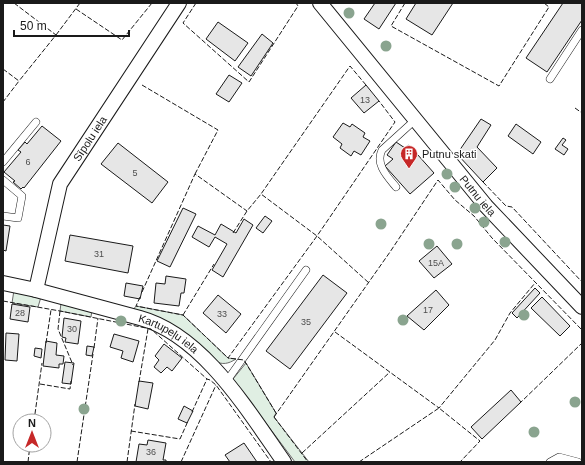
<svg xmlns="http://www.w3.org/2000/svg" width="585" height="465" font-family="Helvetica,sans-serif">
<rect width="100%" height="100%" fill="#fff"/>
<path fill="#e0efe3" stroke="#6a6a6a" d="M 14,290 L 41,297 L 38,307 L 12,303 Z
M 61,303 L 92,310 L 91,317 L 60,311 Z
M 136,306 L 183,315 L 228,358 L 236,359 C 228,364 223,365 214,361 L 133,310 Z
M 246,363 L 276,413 L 274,417 L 309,462 L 295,462 L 233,379 Z"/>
<path fill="#e6e6e6" stroke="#1a1a1a" d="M 375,3 L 396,3 L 379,29 L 364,19 Z
M 416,3 L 453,3 L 432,35 L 406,19 Z
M 563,3 L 582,3 L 582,20 L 547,72 L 526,58 Z
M 218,22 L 248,43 L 235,61 L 206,39 Z
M 262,34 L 273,43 L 251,76 L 238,67 Z
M 229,75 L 242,83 L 229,102 L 216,94 Z
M 366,85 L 379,101 L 364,113 L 351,98 Z
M 481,119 L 491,125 L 477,147 L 497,168 L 483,182 L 457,154 Z
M 343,123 L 350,127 L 352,124 L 365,133 L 363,137 L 370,141 L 361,155 L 354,151 L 351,156 L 340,148 L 342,144 L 333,137 Z
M 516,124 L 541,142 L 533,154 L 508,136 Z
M 42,126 L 61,141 L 24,188 L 23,187 L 21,189 L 13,182 L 15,181 L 4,172 L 21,152 L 18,150 L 25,142 L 27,144 Z
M 563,138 L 566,140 L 562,145 L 568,149 L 564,155 L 555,149 Z
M 396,142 L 405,148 L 409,145 L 434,173 L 410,194 L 385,166 L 393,159 L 387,155 Z
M 118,143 L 168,182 L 152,203 L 101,164 Z
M 183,208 L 196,214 L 170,267 L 157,261 Z
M 265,216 L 272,221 L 263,233 L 256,228 Z
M 244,219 L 253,225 L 223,277 L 212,270 L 227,244 L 215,237 L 209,247 L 192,237 L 198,226 L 215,235 L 221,224 L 236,233 Z
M 3,225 L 10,226 L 6,251 L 3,250 Z
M 70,235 L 133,246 L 128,273 L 65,261 Z
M 437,246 L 452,264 L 434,278 L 419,261 Z
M 323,275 L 347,293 L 290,369 L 266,351 Z
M 166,276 L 186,279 L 184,293 L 181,293 L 179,306 L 154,303 L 156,283 L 165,284 Z
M 126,283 L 143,286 L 140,299 L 124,296 Z
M 535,288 L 540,293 L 517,318 L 512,313 Z
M 436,290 L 449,305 L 424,330 L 407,316 Z
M 218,295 L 241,314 L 226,333 L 203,313 Z
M 542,297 L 570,326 L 560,336 L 531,308 Z
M 12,304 L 30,307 L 28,322 L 10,319 Z
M 64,318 L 81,321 L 78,344 L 65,342 L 66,338 L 62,337 Z
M 6,333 L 19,334 L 17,361 L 5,360 Z
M 114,334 L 139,341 L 133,362 L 121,358 L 123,351 L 110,347 Z
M 46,341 L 57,343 L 56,355 L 64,356 L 63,364 L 59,364 L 59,368 L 43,366 Z
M 164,344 L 182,358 L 172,371 L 167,367 L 161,373 L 154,367 L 159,360 L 155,356 Z
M 87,346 L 94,347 L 92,356 L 86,355 Z
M 35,348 L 42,349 L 41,358 L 34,356 Z
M 65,362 L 74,363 L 71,384 L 62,383 Z
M 139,381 L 153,383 L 148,409 L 135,406 Z
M 511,390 L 521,402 L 482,439 L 471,427 Z
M 184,406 L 193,411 L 187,423 L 178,419 Z
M 148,440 L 166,443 L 163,460 L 166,460 L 166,462 L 136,462 L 139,444 L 147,445 Z
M 244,443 L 257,462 L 230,462 L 225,455 Z"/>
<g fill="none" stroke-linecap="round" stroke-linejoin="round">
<defs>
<path id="lane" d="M 550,79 L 582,30
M 3,162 L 36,122
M 3,180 L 22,196 L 18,218 L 3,216
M 396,187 C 387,176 375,164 382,150 L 415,120
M 226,382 L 306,270
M 550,462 L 559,457 L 578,462"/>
<g id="street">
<path id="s1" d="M 320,3 L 486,206 L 582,307"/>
<path id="s2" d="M 3,283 L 36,290 L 140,318 C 203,335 248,411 284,462"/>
<path id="s3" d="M 36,290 L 60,184 L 179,3"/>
</g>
</defs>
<use href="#lane" stroke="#1a1a1a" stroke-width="8"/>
<use href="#street" stroke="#1a1a1a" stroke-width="16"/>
<use href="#lane" stroke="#fff" stroke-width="7"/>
<use href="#street" stroke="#fff" stroke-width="14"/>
<path stroke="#1a1a1a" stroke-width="1" stroke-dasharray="5 2" stroke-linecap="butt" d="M 14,3 L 56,35 L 19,81
M 196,3 L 183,23 L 249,82 L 298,6 L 296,3
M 405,3 L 391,26 L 499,86 L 549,7 L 544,3
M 76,9 L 122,40 L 152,3
M 56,35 L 80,3
M 3,69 L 19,81 L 3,102
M 142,85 L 218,130 L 195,174
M 366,85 L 350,66 L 261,194 L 317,236 L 369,283
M 575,108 L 582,113
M 483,182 L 506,206 L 512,207 L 582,282
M 233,233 L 247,211 L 261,194
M 142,292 L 195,174 L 247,211
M 140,297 L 136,306 L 183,315 L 228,358
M 3,301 L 60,311 L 151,329 L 207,379 L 210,380 L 216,385 L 271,462
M 60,311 L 58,329 L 73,365
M 183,315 L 214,264
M 335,332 L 439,408 L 495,340 L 510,313 L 535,283
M 46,343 L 51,310
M 94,348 L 98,318
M 139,382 L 148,329
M 40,384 L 70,389 L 71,381
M 519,404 L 582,343
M 192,412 L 207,379
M 276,413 L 244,360 L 228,358 L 317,236 L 395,122 L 379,101
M 274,417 L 390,252 L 438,180 L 455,200 L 474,216 L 492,238 L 582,330
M 274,417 L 308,462
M 34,421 L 42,363
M 131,431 L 180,439 L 188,421
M 302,453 L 390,372
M 28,462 L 30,445
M 77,462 L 93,354
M 127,462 L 135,404
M 181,462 L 216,385
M 359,462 L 439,408 L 480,441 L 460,462"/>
</g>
<g fill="#8aa48f">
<circle cx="349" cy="13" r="5.5"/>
<circle cx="386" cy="46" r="5.5"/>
<circle cx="447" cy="174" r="5.5"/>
<circle cx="455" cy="187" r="5.5"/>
<circle cx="475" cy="208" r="5.5"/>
<circle cx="484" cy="222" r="5.5"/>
<circle cx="381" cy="224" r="5.5"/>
<circle cx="505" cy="242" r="5.5"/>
<circle cx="429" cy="244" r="5.5"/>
<circle cx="457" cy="244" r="5.5"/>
<circle cx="524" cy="315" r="5.5"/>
<circle cx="403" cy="320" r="5.5"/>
<circle cx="121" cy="321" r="5.5"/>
<circle cx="575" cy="402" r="5.5"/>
<circle cx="84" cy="409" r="5.5"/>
<circle cx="534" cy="432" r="5.5"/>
</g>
<defs>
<symbol id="building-pin" viewBox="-11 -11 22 30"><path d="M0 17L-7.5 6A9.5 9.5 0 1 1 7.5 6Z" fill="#c62828" stroke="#fff"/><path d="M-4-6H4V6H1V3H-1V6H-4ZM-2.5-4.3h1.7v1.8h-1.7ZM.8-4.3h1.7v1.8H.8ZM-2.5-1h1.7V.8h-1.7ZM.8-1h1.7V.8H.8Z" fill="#fff"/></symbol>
</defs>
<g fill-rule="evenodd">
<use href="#building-pin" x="399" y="144" width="20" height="27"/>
</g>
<g text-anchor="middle" stroke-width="3" stroke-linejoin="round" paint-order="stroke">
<g font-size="9" fill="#4d4d4d">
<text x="365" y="103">13</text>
<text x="28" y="165">6</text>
<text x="135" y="176">5</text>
<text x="99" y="257">31</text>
<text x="436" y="266">15A</text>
<text x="428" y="313">17</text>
<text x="20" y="316">28</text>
<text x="222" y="317">33</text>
<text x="306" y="325">35</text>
<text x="72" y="332">30</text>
<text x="151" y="455">36</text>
</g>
<g font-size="11" fill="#1a1a1a" stroke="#fff">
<text dy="4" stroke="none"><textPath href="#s3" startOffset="163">Sīpolu iela</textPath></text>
<text dy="4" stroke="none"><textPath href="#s1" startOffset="249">Putnu iela</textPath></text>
<text dy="4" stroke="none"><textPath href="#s2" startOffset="174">Kartupeļu iela</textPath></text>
</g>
<g font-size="11" fill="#1a1a1a" stroke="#fff" text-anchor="start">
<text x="422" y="158">Putnu skati</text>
</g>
</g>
<rect width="585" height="465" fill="none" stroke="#1a1a1a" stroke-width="8"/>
<g transform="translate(32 433)"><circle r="19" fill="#ffffff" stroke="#a3a3a3"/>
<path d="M0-3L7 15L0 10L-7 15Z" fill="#c62828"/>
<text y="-6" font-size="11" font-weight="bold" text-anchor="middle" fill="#1a1a1a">N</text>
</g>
<path d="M14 30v6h115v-6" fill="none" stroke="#1a1a1a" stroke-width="2"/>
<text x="20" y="30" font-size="12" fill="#1a1a1a" stroke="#ffffff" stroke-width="3" paint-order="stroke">50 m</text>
</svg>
